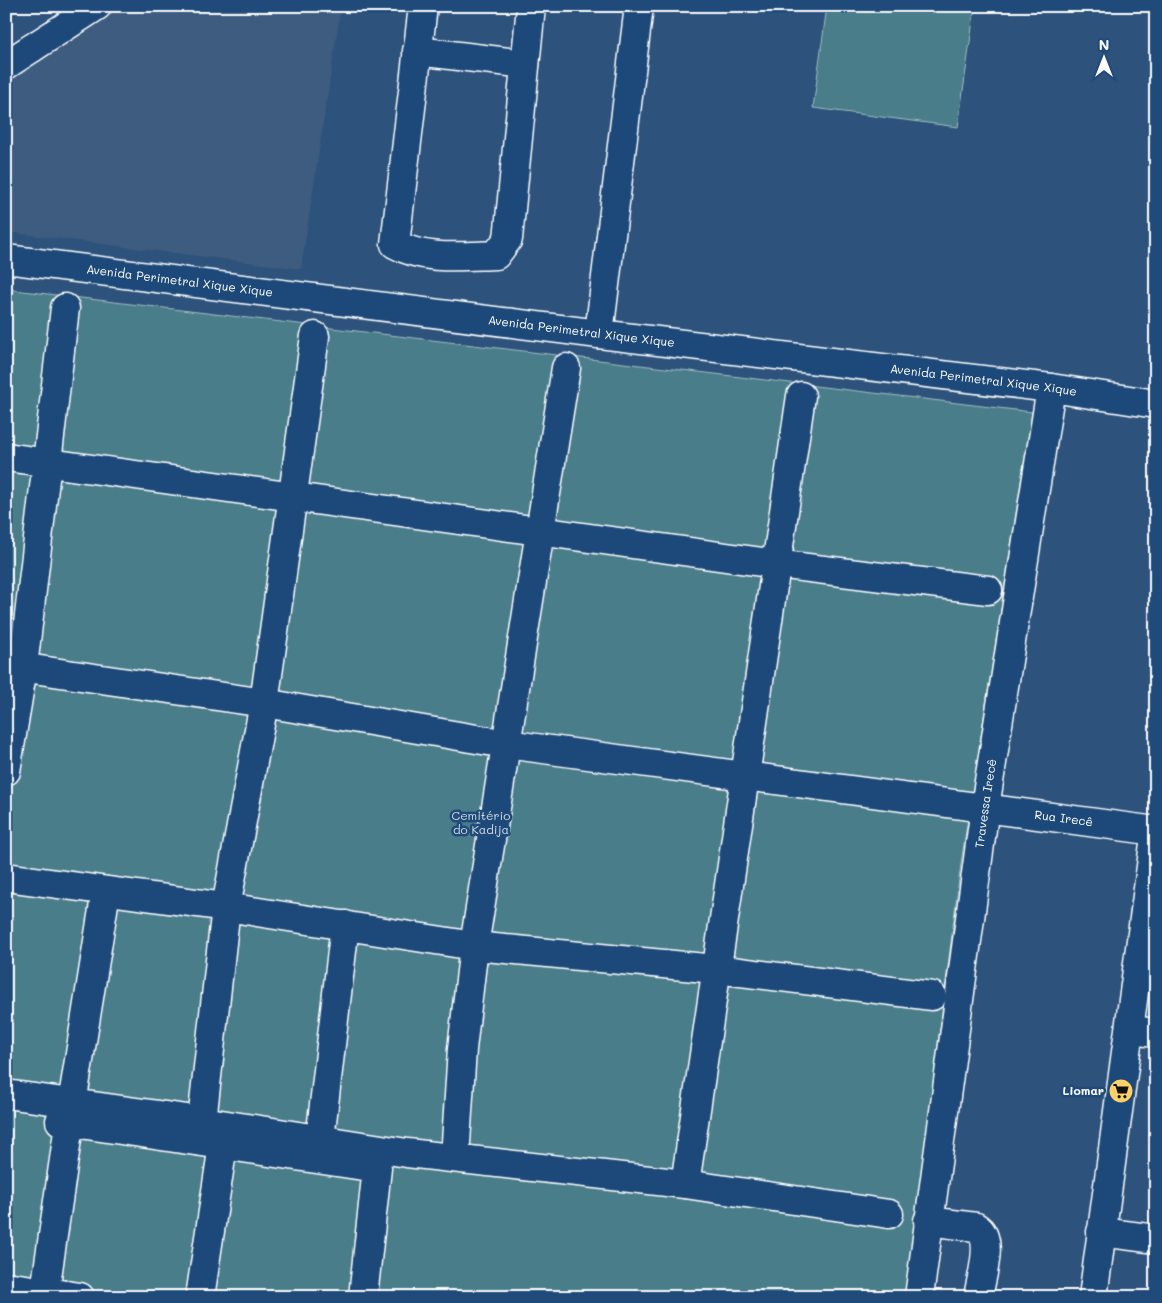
<svg xmlns="http://www.w3.org/2000/svg" width="1162" height="1303" font-family="Mali,sans-serif">
<rect width="100%" height="100%" fill="#2d527c"/>
<filter id="ink" filterUnits="userSpaceOnUse"><feTurbulence type="fractalNoise" baseFrequency=".02" numOctaves="2"/><feDisplacementMap in="SourceGraphic" scale="10" xChannelSelector="R" yChannelSelector="G"/><feConvolveMatrix kernelMatrix="1 2 1 2 8 2 1 2 1" color-interpolation-filters="sRGB"/></filter>
<g filter="url(#ink)">
<path fill="#3e5b7f" d="M 101,6 L 336,6 L 340,14 L 301,269 L 6,232 L 6,66 Z"/>
<path fill="#497d8a" stroke="#a4bec4" d="M 827,6 L 975,6 L 958,127 L 813,108 Z
M 6,289 L 1032,412 L 961,863 L 906,1297 L 6,1297 Z"/>
<g fill="none" stroke-linecap="round" stroke-linejoin="round">
<defs>
<g id="minor">
<path d="M 423,6 L 395,244 C 425,261 462,256 496,255 L 508,239 L 531,6"/>
<path d="M 32,48 L 97,6"/>
<path d="M 417,51 L 525,64"/>
<path d="M 599,334 L 639,6"/>
<path d="M 6,457 L 776,564 L 988,590"/>
<path id="s1" d="M 6,665 L 264,703 L 506,744 L 1156,831"/>
<path d="M 6,771 L 23,667 L 65,308"/>
<path d="M 6,877 L 226,907 L 474,946 L 716,969 L 932,996"/>
<path d="M 1130,1030 L 1156,1033"/>
<path d="M 6,1094 L 202,1121 L 407,1153 L 685,1184 L 889,1214"/>
<path d="M 60,1121 L 377,1168 L 363,1297"/>
<path d="M 202,1121 L 226,907 L 264,703 L 315,336"/>
<path d="M 320,1139 L 345,925"/>
<path d="M 455,1158 L 462,1049 L 474,946 L 566,368"/>
<path d="M 685,1184 L 801,396"/>
<path d="M 928,1221 L 976,1227 C 995,1238 981,1278 978,1297"/>
<path d="M 1101,1232 L 1156,1239"/>
<path d="M 6,1286 L 80,1297"/>
<path d="M 45,1291 L 72,1104 L 106,891"/>
<path d="M 200,1297 L 223,1145"/>
<path id="s2" d="M 919,1297 L 985,807 L 1051,388"/>
</g>
<g id="major">
<path d="M 6,65 L 32,48"/>
<path id="s3" d="M 6,259 L 599,334 L 1051,388 L 1156,404"/>
<path d="M 1093,1297 L 1156,829"/>
</g>
</defs>
<use href="#minor" stroke="#fff" stroke-width="31"/>
<use href="#major" stroke="#fff" stroke-width="31"/>
<use href="#minor" stroke="#1f4a7a" stroke-width="28"/>
<use href="#major" stroke="#1f4a7a" stroke-width="28"/>
</g>
</g>
<defs>
<symbol id="supermarket-disc" viewBox="-11 -11 22 22"><circle r="9.5" fill="#ffd166" stroke="#1f4a7a"/><path d="M-6-5.5h2.5l.6 2H6L4.5 2H-2.5L-4.4-4H-6ZM-1.5 3.2a1.3 1.3 0 1 0 .1 0ZM3 3.2a1.3 1.3 0 1 0 .1 0Z" fill="#111"/></symbol>
</defs>
<g fill-rule="evenodd">
<use href="#supermarket-disc" x="1107" y="1077" width="28" height="28"/>
</g>
<g text-anchor="middle" stroke-width="5" stroke-linejoin="round" paint-order="stroke">
<g font-size="12" fill="#fff" stroke="#1f4a7a">
<text dy="4" stroke="none"><textPath href="#s3" startOffset="175">Avenida Perimetral Xique Xique</textPath></text>
<text dy="4" stroke="none"><textPath href="#s3" startOffset="580">Avenida Perimetral Xique Xique</textPath></text>
<text dy="4" stroke="none"><textPath href="#s3" startOffset="985">Avenida Perimetral Xique Xique</textPath></text>
<text dy="4" stroke="none"><textPath href="#s2" startOffset="498">Travessa Irecê</textPath></text>
<text dy="4" stroke="none"><textPath href="#s1" startOffset="1069">Rua Irecê</textPath></text>
</g>
<g font-size="12" fill="#d2dee2" stroke="#1f4a7a">
<text x="481" y="820">Cemitério<tspan x="481" dy="14">do Kadija</tspan></text>
</g>
<g font-size="12" font-weight="bold" fill="#fff" stroke="#1f4a7a" text-anchor="end">
<text x="1104" y="1095">Liomar</text>
</g>
</g>
<rect width="1162" height="1303" fill="none" stroke="#1f4a7a" stroke-width="25"/>
<rect x="12" y="12" width="1137" height="1278" fill="none" stroke="#fff" stroke-width="2" filter="url(#ink)"/>
<g transform="translate(1104 58)" stroke="#1f4a7a" stroke-width="4" paint-order="stroke">
<path d="M0-4L9 19L0 12L-9 19Z" fill="#ffffff"/>
<text y="-8" font-size="14" font-weight="bold" text-anchor="middle" fill="#ffffff">N</text>
</g>
</svg>
